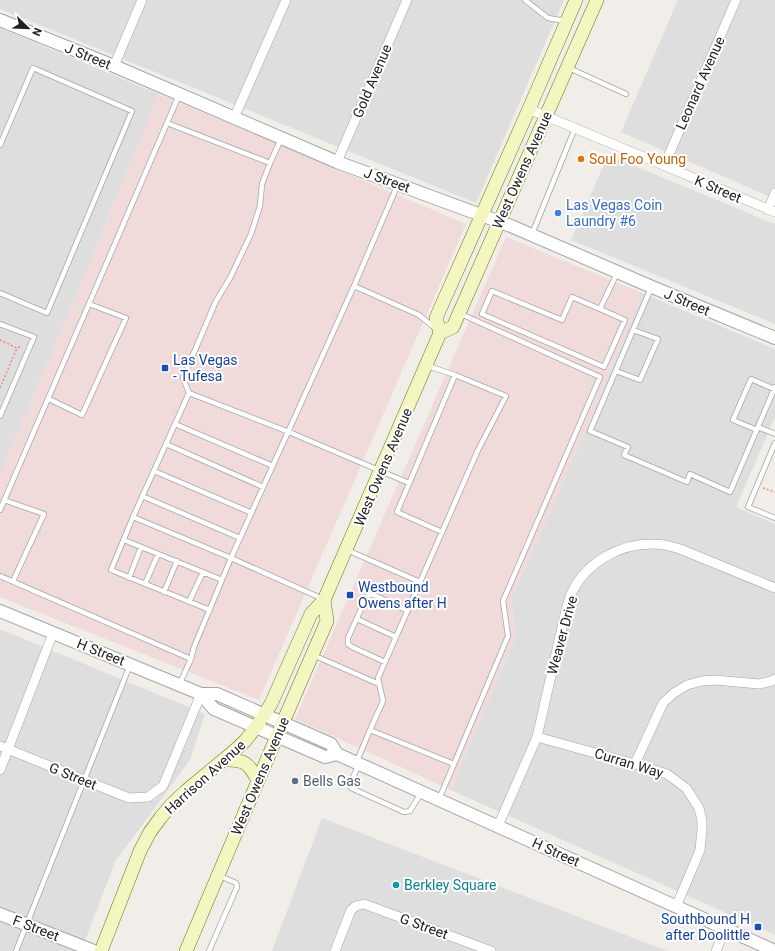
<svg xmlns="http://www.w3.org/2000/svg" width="775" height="951" font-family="Roboto,sans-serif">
<rect width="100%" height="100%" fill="#f1eee9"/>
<path fill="#dfdede" d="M 0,0 L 564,0 L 476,203 L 0,9 Z
M 678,0 L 775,0 L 775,199 L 621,132 Z
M 0,28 L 159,94 L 60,333 L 0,473 Z
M 608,155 L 775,224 L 775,324 L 571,240 Z
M 642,293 L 775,349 L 775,417 L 736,507 L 775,524 L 775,935 L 451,790 L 516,635 L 511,600 L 580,443 Z
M 0,629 L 205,714 L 190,760 L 115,862 L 81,951 L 0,951 Z
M 322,818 L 667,951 L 272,951 Z"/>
<path fill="#f0dbda" d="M 159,94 L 466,224 L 259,700 L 0,597 L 0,473 L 60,333 Z
M 506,237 L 642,293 L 580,443 L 511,600 L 516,635 L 451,790 L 295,719 Z"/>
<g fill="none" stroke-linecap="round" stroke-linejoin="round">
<defs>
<path id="service" d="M 525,0 L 548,18 L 559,20 L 566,19
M 569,68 L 626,94
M 167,123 L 179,95
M 281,139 L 270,163 L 262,184 L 260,206 L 251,234 L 230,278 L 216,301 L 183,378 L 189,393 L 133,517 L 231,558 L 323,599
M 0,145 L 33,68 L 132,111 L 47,313 L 0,293
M 532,234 L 575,128
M 354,286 L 419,315 L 435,328
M 651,288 L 590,431 L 628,447 L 624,455 L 687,482 L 690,474 L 730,492 L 775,387
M 600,309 L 572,297 L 562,320 L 492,291 L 482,314 L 604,367 L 625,320 L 600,309 L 617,273
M 0,324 L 34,337 L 0,416
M 428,366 L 455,375 L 506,396 L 478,450 L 378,678 L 383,701 L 370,730 L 454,764 L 508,636 L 503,601 L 600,377 L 461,314
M 616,371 L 640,380 L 658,339 L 633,330
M 189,393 L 289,432 L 409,483
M 49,399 L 82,415 L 126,318 L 89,304
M 175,424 L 273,466
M 758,427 L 775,434
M 757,430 L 733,420 L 751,379 L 774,389
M 775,443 L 748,507 L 775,518
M 166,444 L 263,487
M 154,471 L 252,513
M 142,496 L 240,538
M 4,500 L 44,514 L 13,581
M 0,510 L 167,123 L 270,163
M 133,517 L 111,570 L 210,610
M 442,532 L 397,512 L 455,375
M 124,540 L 222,580
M 347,550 L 420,582
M 0,576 L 191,659 L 179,685
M 129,578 L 141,547
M 145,584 L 158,554
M 164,592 L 177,561
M 189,602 L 203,572
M 357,619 L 396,637
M 313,655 L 379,684
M 191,659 L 194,647 L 231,558 L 354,286 L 398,184
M 385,662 L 352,647 L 348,644 L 348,638 L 366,598 L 369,595 L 374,595 L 408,611
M 357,761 L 370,730
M 359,764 L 350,784 L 351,788 L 404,812 L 410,811 L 421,793
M 439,799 L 454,764
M 16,951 L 130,665
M 209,951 L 237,887 L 236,883 L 220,876"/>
<path id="minor" d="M 114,66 L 142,0
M 529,109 L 775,212
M 234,118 L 286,0
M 337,162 L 407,0
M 664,166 L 736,0
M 768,210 L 775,193
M 537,737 L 635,764 L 667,774 L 686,788 L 699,808 L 702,821 L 702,829 L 700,850 L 676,907
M 0,746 L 129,798 L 148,797 L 163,786 L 201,694
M 635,764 L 663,703 L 674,693 L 687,685 L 702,681 L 715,680 L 759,684 L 772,681 L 775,679
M 0,770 L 53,633
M 498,826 L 537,737 L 566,610 C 568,604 569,598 572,592 C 587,562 619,544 652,544 C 662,544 671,546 680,549 L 775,588
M 335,951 L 351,910 L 356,906 L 364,904 L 491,951
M 716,951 L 725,929"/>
<path id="tertiary" d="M 0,20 L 114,66 L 337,162 L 511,226 L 652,287 L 775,338
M 0,611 L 201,694 L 217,694 L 331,744 L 337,754 L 775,951
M 201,694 L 214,709 L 325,757 L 337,754
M 0,914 L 94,951"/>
<path id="secondary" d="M 440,333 L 453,327 L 597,0
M 224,760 C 244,759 249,763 258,781
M 101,951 L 140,851 L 150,832 L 161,817 L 171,805 L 186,791 L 233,752 L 245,741 L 256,727 L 271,704 L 311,614 L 324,600 L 440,333 L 436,318 L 529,109 L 576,0
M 186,951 L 277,736 L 327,621 L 324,600"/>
</defs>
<use href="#service" stroke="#a5a5a5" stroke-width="6"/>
<use href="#minor" stroke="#a5a5a5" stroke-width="10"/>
<use href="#tertiary" stroke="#a5a5a5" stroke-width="14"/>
<use href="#secondary" stroke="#68750c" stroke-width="14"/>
<path stroke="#f28779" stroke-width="1.5" stroke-dasharray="2 2" stroke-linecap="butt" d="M 0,340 L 17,348 L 22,346
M 0,388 L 17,348
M 763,488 L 775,492"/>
<use href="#service" stroke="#fff" stroke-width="4.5"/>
<use href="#minor" stroke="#fff" stroke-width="9"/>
<use href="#tertiary" stroke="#fff" stroke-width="12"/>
<use href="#secondary" stroke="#f3f6c1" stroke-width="13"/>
</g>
<circle fill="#e8710a" stroke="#fff" stroke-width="1.5" cx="581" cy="159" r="4"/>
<circle fill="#3f7fe0" stroke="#fff" stroke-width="1.5" cx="558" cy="213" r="4"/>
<g fill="#1a4fb4" stroke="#fff" stroke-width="1.5">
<rect x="161" y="364" width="8" height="8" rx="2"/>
<rect x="346" y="591" width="8" height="8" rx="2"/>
<rect x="754" y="923" width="8" height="8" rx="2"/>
</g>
<circle fill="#5c6f8a" stroke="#fff" stroke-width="1.5" cx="295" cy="781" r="4"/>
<circle fill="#0f9aa8" stroke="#fff" stroke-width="1.5" cx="396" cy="885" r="4"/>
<g text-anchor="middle" stroke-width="4" stroke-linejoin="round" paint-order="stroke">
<g font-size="14" fill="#212121" stroke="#fff">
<text transform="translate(88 56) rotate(22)" y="5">J Street</text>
<text transform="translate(372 81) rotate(-67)" y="5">Gold Avenue</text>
<text transform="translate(700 83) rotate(-66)" y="5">Leonard Avenue</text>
<text transform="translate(522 170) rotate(-66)" y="5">West Owens Avenue</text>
<text transform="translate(387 180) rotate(20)" y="5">J Street</text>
<text transform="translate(718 189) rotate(23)" y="5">K Street</text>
<text transform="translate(687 302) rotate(23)" y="5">J Street</text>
<text transform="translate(383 467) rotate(-67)" y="5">West Owens Avenue</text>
<text transform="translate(562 635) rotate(-75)" y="5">Weaver Drive</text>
<text transform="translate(101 652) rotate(22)" y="5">H Street</text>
<text transform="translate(629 763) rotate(17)" y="5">Curran Way</text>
<text transform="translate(73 776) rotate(22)" y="5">G Street</text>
<text transform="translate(260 776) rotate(-67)" y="5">West Owens Avenue</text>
<text transform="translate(205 777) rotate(-42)" y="5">Harrison Avenue</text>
<text transform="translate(556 852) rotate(24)" y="5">H Street</text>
<text transform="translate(424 926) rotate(20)" y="5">G Street</text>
<text transform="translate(36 928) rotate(21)" y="5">F Street</text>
</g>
<g font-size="14" fill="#c56008" stroke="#fff" text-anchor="start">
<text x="589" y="164">Soul Foo Young</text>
</g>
<g font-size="14" fill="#366cbe" stroke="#fff" text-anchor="start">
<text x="566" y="210">Las Vegas Coin<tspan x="566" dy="16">Laundry #6</tspan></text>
</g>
<g font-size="14" fill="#164399" stroke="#fff" text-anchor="start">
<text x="173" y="365">Las Vegas<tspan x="173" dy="16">- Tufesa</tspan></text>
<text x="358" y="592">Westbound<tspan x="358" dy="16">Owens after H</tspan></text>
<text x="750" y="924" text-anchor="end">Southbound H<tspan x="750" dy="16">after Doolittle</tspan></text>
</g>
<g font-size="14" fill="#4e5e75" stroke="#fff" text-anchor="start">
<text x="303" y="786">Bells Gas</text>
</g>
<g font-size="14" fill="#0d838f" stroke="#fff" text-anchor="start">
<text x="404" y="890">Berkley Square</text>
</g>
</g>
<g transform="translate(28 28) rotate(113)" stroke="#ffffff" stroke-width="3" paint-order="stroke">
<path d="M0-3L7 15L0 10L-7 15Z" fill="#212121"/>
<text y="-6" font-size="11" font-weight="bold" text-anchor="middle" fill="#212121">N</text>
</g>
</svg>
